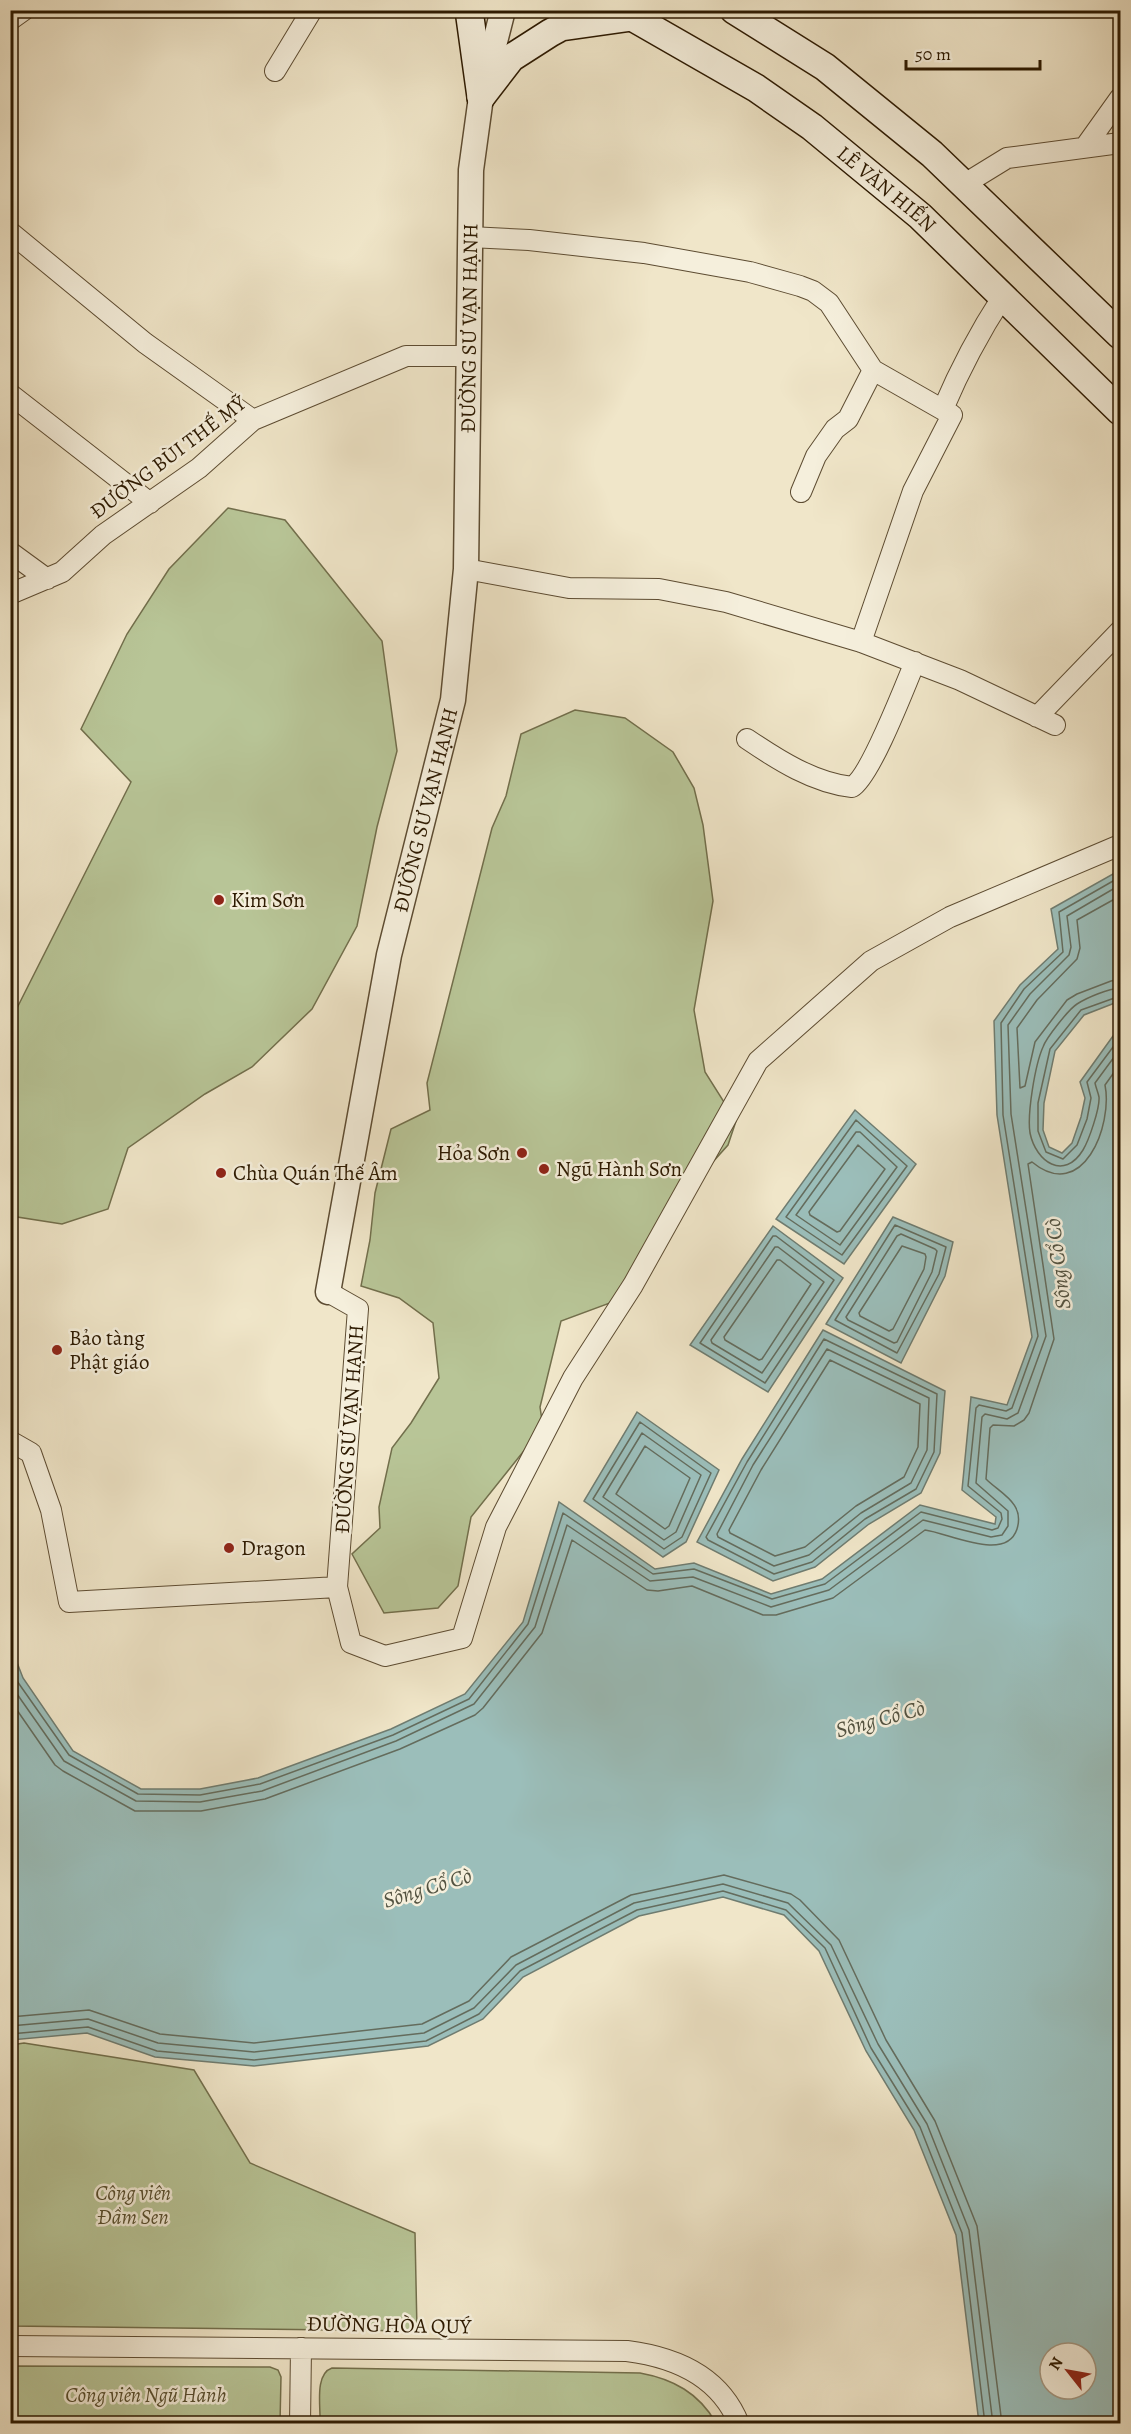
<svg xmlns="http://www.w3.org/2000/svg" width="1131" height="2434" font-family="Alegreya,serif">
<rect width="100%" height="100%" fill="#f0e6c9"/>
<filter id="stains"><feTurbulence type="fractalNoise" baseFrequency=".00333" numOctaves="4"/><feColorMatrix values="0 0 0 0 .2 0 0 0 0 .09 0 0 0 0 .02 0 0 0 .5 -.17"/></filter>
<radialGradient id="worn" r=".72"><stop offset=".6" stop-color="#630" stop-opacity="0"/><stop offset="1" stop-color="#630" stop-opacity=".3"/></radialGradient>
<path fill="#b8c597" stroke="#726f4c" stroke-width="1.5" d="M 228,508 L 285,520 L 382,641 L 397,751 L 377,827 L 357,926 L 312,1009 L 252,1067 L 205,1094 L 128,1148 L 108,1209 L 62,1224 L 11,1216 L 10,1027 L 14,1014 L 131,782 L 81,729 L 127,634 L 169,569 Z
M 575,710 L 625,718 L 673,752 L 694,788 L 703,825 L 713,901 L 694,1010 L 705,1072 L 736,1121 L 728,1145 L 676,1203 L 610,1303 L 561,1321 L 540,1407 L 543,1427 L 471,1517 L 458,1586 L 438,1608 L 384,1613 L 352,1554 L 380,1528 L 379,1507 L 392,1448 L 411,1423 L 439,1378 L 433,1323 L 399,1298 L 361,1286 L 370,1240 L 375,1193 L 391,1129 L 430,1110 L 427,1083 L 492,828 L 506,796 L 521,734 Z
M 24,2043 L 194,2070 L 250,2163 L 415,2233 L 417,2331 L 11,2326 L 11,2045 Z
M 11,2366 L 270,2367 L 278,2370 L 281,2377 L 280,2423 L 11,2423 Z
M 332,2368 L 640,2373 C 673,2379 699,2393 716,2423 L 320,2423 C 321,2408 314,2374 332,2368 Z"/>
<path fill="#9bbeba" stroke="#6f7c70" stroke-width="1.5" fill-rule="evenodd" d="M 1120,870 L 1120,1001 L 1084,1015 L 1055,1051 L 1044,1103 L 1043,1130 L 1049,1147 L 1062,1153 L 1072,1143 L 1081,1117 L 1085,1098 L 1080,1082 L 1113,1036 L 1120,1035 L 1120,2423 L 979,2423 L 956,2235 L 914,2130 L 866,2051 L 819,1951 L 784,1915 L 723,1897 L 639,1916 L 523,1977 L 483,2019 L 428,2046 L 254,2066 L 155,2057 L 87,2033 L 11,2040 L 11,1647 L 23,1678 L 73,1751 L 141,1789 L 200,1789 L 258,1778 L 391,1729 L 465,1694 L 523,1622 L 559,1502 L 655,1569 L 694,1563 L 771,1594 L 822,1579 L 920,1505 L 995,1524 L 996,1517 L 962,1490 L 971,1397 L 1007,1405 L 1032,1337 L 997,1115 L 994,1021 L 1020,985 L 1058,949 L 1051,909 ZM 1050,2353 L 1086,2353 L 1086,2389 L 1050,2389 Z
M 855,1110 L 916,1164 L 844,1264 L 776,1219 Z
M 893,1217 L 953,1242 L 945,1276 L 901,1363 L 826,1324 Z
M 773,1226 L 843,1278 L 768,1392 L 690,1345 Z
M 823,1330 L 945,1391 L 940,1453 L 921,1493 L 869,1524 L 815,1567 L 773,1581 L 697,1542 L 742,1459 Z
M 637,1412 L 719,1470 L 686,1542 L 663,1557 L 584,1501 Z"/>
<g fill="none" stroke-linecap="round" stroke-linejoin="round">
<path stroke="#646c5d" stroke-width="1.5" d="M 1120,896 L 1077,920 L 1080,948 L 1077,959 L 1037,1000 L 1017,1028 L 1020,1088 L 1025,1086 L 1035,1042 L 1067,1000 L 1077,994 L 1111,981 L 1120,979
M 1120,988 C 1108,989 1088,997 1077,1004 C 1069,1009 1046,1038 1043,1047 C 1035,1065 1027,1114 1030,1133 C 1036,1162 1064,1181 1083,1150 C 1089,1140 1100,1108 1099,1097 C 1098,1092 1096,1088 1095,1083 L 1120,1049
M 1120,996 L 1081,1010 L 1050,1049 L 1038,1103 L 1038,1131 L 1046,1152 L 1063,1159 L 1077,1145 L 1087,1119 L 1091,1098 L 1087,1082 L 1116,1043 L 1120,1041
M 856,1120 L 907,1166 L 842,1255 L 786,1217 Z
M 856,1132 L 860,1132 L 897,1167 L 840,1245 L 796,1215 Z
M 858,1145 L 885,1169 L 840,1231 L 837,1232 L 810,1215 L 809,1212 Z
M 895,1225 L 946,1247 L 939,1274 L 897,1353 L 835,1320 Z
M 901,1234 L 935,1249 L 937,1251 L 932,1272 L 897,1342 L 894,1343 L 848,1320 L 846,1317 L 897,1236 Z
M 773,1236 L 776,1236 L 834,1280 L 765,1383 L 700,1343 Z
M 902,1246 L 925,1254 L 926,1257 L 924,1269 L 893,1329 L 889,1331 L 860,1316 L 859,1313 Z
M 775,1247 L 778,1247 L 824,1282 L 762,1373 L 712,1343 L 711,1340 Z
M 777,1260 L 780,1260 L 811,1284 L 762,1359 L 759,1360 L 725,1340 L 724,1337 Z
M 824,1339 L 937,1394 L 934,1452 L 916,1489 L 865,1519 L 812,1562 L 774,1574 L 708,1540 L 706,1537 L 747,1462 Z
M 827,1349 L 929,1398 L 927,1450 L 911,1483 L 861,1513 L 809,1555 L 774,1566 L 718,1537 L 717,1534 L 753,1465 Z
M 830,1360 L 920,1404 L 918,1447 L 904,1477 L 856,1506 L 805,1547 L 775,1556 L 730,1533 L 729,1530 L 761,1470 Z
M 640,1422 L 711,1473 L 682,1537 L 664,1549 L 593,1499 Z
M 642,1433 L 701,1475 L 676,1532 L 664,1540 L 603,1497 Z
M 645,1446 L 690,1478 L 669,1526 L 665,1529 L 616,1494 Z
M 10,1663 L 17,1681 L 69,1755 L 138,1794 L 200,1795 L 260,1784 L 393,1735 L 469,1699 L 528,1624 L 563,1513 L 653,1574 L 694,1569 L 772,1599 L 825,1584 L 921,1512 L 992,1530 L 998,1528 L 1002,1519 L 1001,1513 L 968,1486 L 976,1408 L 979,1405 L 1006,1411 L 1012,1408 L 1038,1336 L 1003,1115 L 1001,1023 L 1024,989 L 1063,952 L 1059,912 L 1120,877
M 10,1684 L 64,1761 L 136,1801 L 200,1802 L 262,1791 L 396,1741 L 474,1704 L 535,1627 L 567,1525 L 650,1581 L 693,1577 L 771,1607 L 829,1590 L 923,1520 L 991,1537 L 1002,1535 L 1008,1526 L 1008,1511 L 976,1483 L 982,1417 L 985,1414 L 1007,1419 L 1018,1413 L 1046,1336 L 1011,1114 L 1008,1025 L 1030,994 L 1069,955 L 1071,947 L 1067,916 L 1120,885
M 10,1700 L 55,1765 L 63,1771 L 135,1811 L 201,1811 L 265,1799 L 400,1749 L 475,1715 L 483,1708 L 542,1633 L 572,1540 L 647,1590 L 658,1591 L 692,1586 L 763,1615 L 776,1615 L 833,1598 L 925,1530 C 949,1533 1006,1563 1017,1529 C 1025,1503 1001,1494 986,1479 L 990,1428 L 993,1425 L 1014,1426 L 1024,1420 L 1029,1413 L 1054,1339 L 1028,1164 L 1032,1162 C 1083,1204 1113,1125 1105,1085 L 1120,1064
M 10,2017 L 89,2010 L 160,2034 L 254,2043 L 422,2024 L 469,2001 L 511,1957 L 631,1895 L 724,1875 L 791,1894 L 800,1900 L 839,1940 L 886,2040 L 935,2121 L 977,2226 L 1002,2424
M 10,2026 L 88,2019 L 158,2043 L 254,2052 L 424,2033 L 474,2008 L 516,1965 L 634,1903 L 723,1884 L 788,1903 L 831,1945 L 878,2044 L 927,2124 L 969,2230 L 993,2424
M 10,2034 L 88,2027 L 157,2051 L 254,2060 L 426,2041 L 479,2014 L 520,1971 L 637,1910 L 723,1891 L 786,1910 L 825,1948 L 871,2048 L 920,2127 L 962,2233 L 985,2424"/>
<defs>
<path id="minor" d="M 10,20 L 24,10
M 275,71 L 312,10
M 1085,147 L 1120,98
M 963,185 L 1007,158 L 1120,143
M 10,232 L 145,343 L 253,420
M 470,237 L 529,240 L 644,253 L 750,272 L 800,286 L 813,291 L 829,303 L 873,370 L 952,415 L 913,491 L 861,642
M 10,394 L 150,503
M 943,409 C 960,369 979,333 1003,296
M 801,492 L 816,456 L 835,429 L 848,419 L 873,370
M 10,552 L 47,579
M 466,569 L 569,588 L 659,589 L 726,602 L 861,642 L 960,680 L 1055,725
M 10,594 L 62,572 L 103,535 L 199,468 L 253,420 L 406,356 L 468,356
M 1037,717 L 1120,631
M 747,739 C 778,760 814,783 852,787 C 870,777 905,686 915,662
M 328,1292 L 358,1309 L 337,1587 L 351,1643 L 385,1656 L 462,1638 L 496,1527 L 573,1378 L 633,1285 L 758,1061 L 871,961 L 950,917 L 1120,845
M 10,1441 L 31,1453 L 51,1510 L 69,1602 L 337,1587
M 10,2346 L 627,2351 C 674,2357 720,2376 739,2424
M 300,2424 L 301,2348"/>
<g id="tertiary">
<path id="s1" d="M 328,1292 L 389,955 L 453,700 L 466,569 L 471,170 L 481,97 L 503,10"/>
</g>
<g id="secondary">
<path d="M 469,10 L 481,97"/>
<path id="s2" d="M 620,10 L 756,88 L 812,127 L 920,216 L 1120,411"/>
<path d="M 734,10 L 825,67 L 932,154 L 1120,335"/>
<path d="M 481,97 L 511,58 L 550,33 L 561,27 L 632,17"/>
</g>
</defs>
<use href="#minor" stroke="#5d4c32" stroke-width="22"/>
<use href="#tertiary" stroke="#5d4c32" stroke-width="27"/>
<use href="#secondary" stroke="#2c1900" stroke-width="30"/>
<use href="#minor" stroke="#f5efdc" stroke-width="20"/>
<use href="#tertiary" stroke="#f5efdc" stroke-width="24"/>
<use href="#secondary" stroke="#f5efdc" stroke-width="27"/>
</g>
<g fill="#8f2418" stroke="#f5efdc" stroke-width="2">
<circle cx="219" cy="900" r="6"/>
<circle cx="522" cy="1153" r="6"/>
<circle cx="544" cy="1169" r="6"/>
<circle cx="221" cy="1173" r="6"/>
<circle cx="57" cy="1350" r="6"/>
<circle cx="229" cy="1548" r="6"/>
</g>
<g text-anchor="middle" stroke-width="5" stroke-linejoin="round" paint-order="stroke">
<g font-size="21" fill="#2c1900" stroke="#f5efdc">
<text dy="7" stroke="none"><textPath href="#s2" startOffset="322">LÊ VĂN HIẾN</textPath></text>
<text dy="7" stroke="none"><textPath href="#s1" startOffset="978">ĐƯỜNG SƯ VẠN HẠNH</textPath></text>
<text transform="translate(168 457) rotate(-37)" y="7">ĐƯỜNG BÙI THẾ MỸ</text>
<text dy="7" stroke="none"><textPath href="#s1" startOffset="492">ĐƯỜNG SƯ VẠN HẠNH</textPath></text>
<text transform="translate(349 1429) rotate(-86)" y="7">ĐƯỜNG SƯ VẠN HẠNH</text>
<text transform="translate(389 2325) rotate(1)" y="7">ĐƯỜNG HÒA QUÝ</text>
</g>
<g font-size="21" fill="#2c1900" stroke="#f5efdc" text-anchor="start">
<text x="231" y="907">Kim Sơn</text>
<text x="510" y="1160" text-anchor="end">Hỏa Sơn</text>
<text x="556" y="1176">Ngũ Hành Sơn</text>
<text x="233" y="1180">Chùa Quán Thế Âm</text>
<text x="69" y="1345">Bảo tàng<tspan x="69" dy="24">Phật giáo</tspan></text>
<text x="241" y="1555">Dragon</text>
</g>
<g font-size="21" font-style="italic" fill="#564d2d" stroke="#f5efdc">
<text x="133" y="2200">Công viên<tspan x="133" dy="24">Đầm Sen</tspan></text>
<text x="146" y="2402">Công viên Ngũ Hành</text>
</g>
<g font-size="22" font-style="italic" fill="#535341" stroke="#f5efdc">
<text transform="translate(1057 1264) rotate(-97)" y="8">Sông Cổ Cò</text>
<text transform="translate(880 1718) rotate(-15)" y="8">Sông Cổ Cò</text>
<text transform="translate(427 1887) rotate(-17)" y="8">Sông Cổ Cò</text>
</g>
</g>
<rect width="1131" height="2434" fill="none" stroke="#f0e6c9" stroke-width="36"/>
<rect x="12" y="12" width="1107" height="2410" fill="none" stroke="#2c1900" stroke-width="3"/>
<rect x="18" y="18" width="1095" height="2398" fill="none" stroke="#2c1900" stroke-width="1.5"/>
<g transform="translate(1068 2371) rotate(301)"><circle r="28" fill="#f5efdc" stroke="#a59984" stroke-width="1.5"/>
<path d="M0-4.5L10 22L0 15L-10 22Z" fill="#8f2418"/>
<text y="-9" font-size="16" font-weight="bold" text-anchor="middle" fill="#2c1900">N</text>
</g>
<path d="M906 60v9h134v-9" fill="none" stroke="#2c1900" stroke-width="3"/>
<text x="915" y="60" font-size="18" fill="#2c1900" stroke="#f5efdc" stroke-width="4.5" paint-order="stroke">50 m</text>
<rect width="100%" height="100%" filter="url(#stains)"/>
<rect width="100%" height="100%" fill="url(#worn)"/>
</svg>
